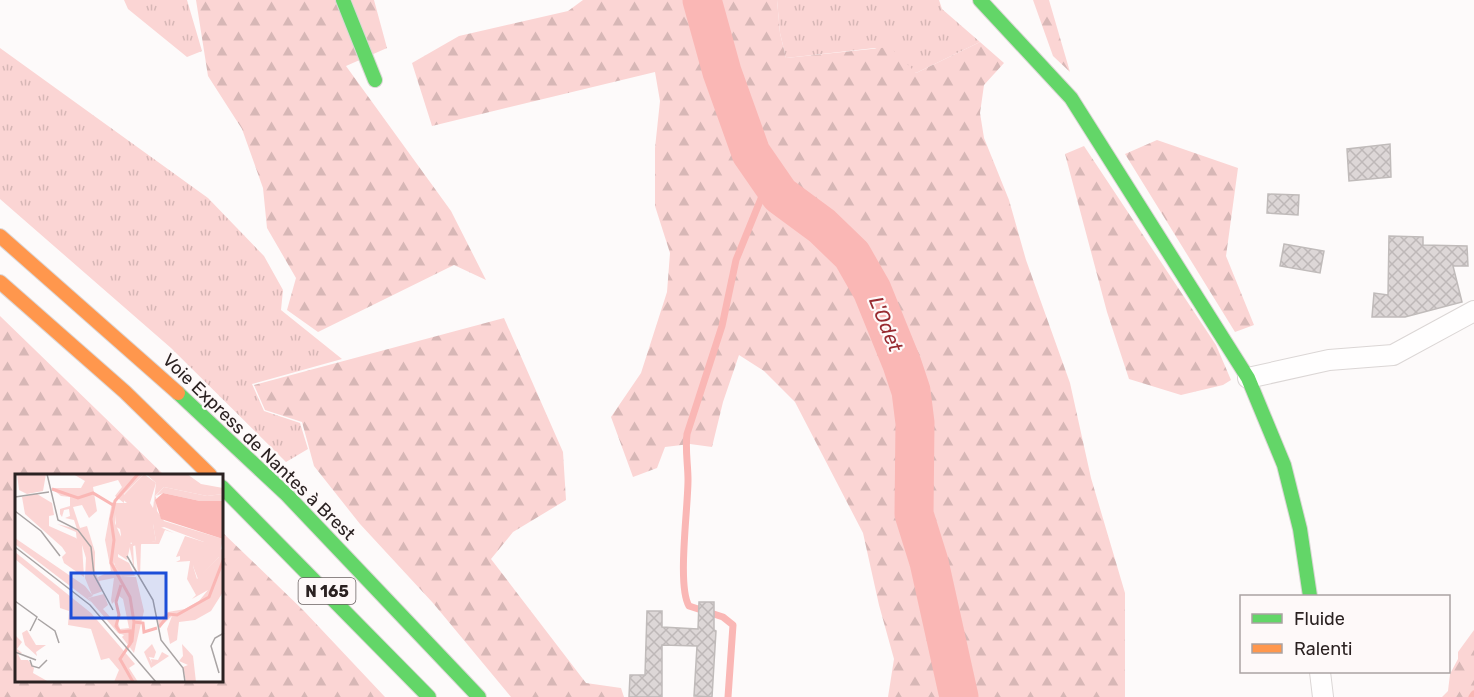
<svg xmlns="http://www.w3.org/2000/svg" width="1474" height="697" font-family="Rubik,sans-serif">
<defs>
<pattern id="grass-tufts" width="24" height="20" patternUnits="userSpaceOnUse" patternTransform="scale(1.5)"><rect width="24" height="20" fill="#fbd5d4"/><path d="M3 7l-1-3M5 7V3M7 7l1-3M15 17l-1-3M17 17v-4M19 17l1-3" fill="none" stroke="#d7b7b6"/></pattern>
<pattern id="forest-firs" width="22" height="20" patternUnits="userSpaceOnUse" patternTransform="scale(1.5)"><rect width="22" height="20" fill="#fbd5d4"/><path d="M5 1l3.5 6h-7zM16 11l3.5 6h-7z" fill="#d7b7b6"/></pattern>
<pattern id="building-cross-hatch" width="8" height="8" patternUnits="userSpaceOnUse" patternTransform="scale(1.5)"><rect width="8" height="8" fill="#ddd7d7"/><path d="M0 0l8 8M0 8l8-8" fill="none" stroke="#beb8b8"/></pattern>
</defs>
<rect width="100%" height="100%" fill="#fdfafa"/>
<path fill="url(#grass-tufts)" d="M 124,0 L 187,0 L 202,51 L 187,57 L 128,9 Z
M 777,0 L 939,0 L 942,9 L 980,42 L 916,73 L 875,48 L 786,58 L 780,33 Z
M 0,48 L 208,198 L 264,256 L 283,290 L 281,310 L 342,359 L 252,384 L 264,411 L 300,423 L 308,449 L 286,462 L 171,348 L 0,199 Z"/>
<path fill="url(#forest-firs)" d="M 196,0 L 374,0 L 387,48 L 346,66 L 451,211 L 486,280 L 454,265 L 318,332 L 287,310 L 296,278 L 267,228 L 263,188 L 242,129 L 208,76 Z
M 583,0 L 777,0 L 780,33 L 786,58 L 890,47 L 916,73 L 980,42 L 1004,63 L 984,85 L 980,113 L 984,138 L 1009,200 L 1026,260 L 1070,383 L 1091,478 L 1125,593 L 1125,697 L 888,697 L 894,659 L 879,605 L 863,533 L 795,402 L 764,371 L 739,355 L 723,402 L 712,447 L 690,444 L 665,447 L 657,468 L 633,477 L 611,417 L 641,373 L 667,292 L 670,253 L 655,206 L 655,148 L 660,101 L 655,72 L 432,126 L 412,63 L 459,36 L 568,11 Z
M 1033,0 L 1049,0 L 1070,72 L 1053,56 Z
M 1157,140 L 1238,168 L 1226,256 L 1254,325 L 1235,332 L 1125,154 Z
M 1084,146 L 1216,345 L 1231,380 L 1223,385 L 1181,395 L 1129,379 L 1107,312 L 1065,154 Z
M 0,316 L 164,475 L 16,475 L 16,680 L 222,680 L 222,532 L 304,611 L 385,697 L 0,697 Z
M 504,318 L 563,452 L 566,500 L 513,532 L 491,559 L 586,683 L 621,688 L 624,697 L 511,697 L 433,603 L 360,524 L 314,466 L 302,422 L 265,410 L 254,385 Z
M 1474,630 L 1474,697 L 1442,697 L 1448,691 L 1450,674 L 1458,659 L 1458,652 Z"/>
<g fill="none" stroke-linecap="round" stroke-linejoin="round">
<path stroke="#fab7b5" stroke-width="7" d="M 728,697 L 733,625 L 723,617 L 689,606 C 677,586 688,509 688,480 C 688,464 685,450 687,434 L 722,326 L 736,260 L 769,179
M 1472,697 L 1474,694"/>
<path stroke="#fab7b5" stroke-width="39" d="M 702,0 L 722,72 L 751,153 L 780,195 L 822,226 L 852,255 L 872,290 L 902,364 L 911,391 L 915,423 L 914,514 L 929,562 L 959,697"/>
</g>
<path fill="url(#building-cross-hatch)" stroke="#c0bbba" stroke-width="1.5" d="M 1390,144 L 1391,177 L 1349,181 L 1347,149 Z
M 1268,194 L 1299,195 L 1298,215 L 1267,213 Z
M 1389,236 L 1423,237 L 1423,245 L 1467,246 L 1468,266 L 1453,266 L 1462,302 L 1405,317 L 1372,317 L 1374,293 L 1388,295 Z
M 1284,244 L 1324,251 L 1320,273 L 1280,266 Z
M 699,602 L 714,602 L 714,630 L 716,631 L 712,697 L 694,696 L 697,646 L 662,645 L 662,697 L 629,697 L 630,675 L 645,675 L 647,611 L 662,611 L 662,627 L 698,629 Z"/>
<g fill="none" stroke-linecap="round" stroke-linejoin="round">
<defs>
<path id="street" d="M 1248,378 L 1329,360 L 1393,355 L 1474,311
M 1320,672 L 1323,697"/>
<path id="fast" d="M 343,0 L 375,80
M 980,0 L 1071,98 L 1248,378 L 1284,465 L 1300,529 L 1310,596
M 178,393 L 287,495 L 479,697
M 222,487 L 429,697"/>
<path id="slow" d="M 0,236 L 178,393
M 0,282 L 125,392 L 210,475"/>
</defs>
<use href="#street" stroke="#dbd6d5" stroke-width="22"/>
<use href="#fast" stroke="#dbd6d5" stroke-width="16"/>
<use href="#slow" stroke="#dbd6d5" stroke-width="16"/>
<use href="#street" stroke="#fffefe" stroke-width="20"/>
<use href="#fast" stroke="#63d668" stroke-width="14"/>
<use href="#slow" stroke="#ff974d" stroke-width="14"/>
</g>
<g text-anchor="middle" stroke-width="4.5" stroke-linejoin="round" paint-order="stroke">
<rect fill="#fef9f9" stroke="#6a6262" stroke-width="1.5" x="298.5" y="578" width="57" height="26" rx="4.5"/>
<g font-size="16" font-weight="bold" fill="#2b2222">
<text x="327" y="597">N 165</text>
</g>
<g font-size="18" fill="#2b2222" stroke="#fef9f9">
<text transform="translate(259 447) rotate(44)" y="6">Voie Express de Nantes à Brest</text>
</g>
<g font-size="20" font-style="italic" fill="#982b31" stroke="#fef9f9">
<text transform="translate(886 324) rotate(68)" y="7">L'Odet</text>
</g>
</g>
<g transform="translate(15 474)">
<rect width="208" height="208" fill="#fdfafa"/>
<path d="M 2,0 L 31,0 L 28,17 L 12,20 L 4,16 ZM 129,0 L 141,9 L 135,29 L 138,34 L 140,23 L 149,13 L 192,22 L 208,20 L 208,27 L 185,27 L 148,19 L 141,22 L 142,37 L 149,47 L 208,65 L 204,83 L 183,105 L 178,92 L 189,68 L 149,53 L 142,55 L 138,50 L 141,67 L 118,72 L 116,68 L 112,86 L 103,80 L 103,87 L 103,83 L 114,89 L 120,102 L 107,103 L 100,92 L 98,85 L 106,61 L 105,55 L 101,53 L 100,29 L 112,29 L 106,24 ZM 22,20 L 37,29 L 39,41 L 34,42 L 34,52 L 61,64 L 67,71 L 69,103 L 49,89 L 47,83 L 51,79 L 47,73 L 10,40 L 7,23 ZM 0,64 L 70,112 L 78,122 L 73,124 L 76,128 L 0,70 Z" fill="#fbd5d4"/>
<path d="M 58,0 L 129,0 L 109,20 L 109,29 L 100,22 L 107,13 L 103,6 L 78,13 L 82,37 L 74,44 L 67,31 L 58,33 L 65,54 L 72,52 L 80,78 L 80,97 L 88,117 L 77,121 L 70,104 L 71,84 L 67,71 L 62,69 L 61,58 L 42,50 L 62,55 L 59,46 L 50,44 L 55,42 L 54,35 L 49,36 L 47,43 L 45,40 L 45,35 L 55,32 L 55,23 L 46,22 L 36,14 L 66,14 L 70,7 ZM 172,0 L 186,10 L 208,14 L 208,20 L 192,22 L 149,13 L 140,22 L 138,35 L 141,9 L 131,0 ZM 97,28 L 102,32 L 100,49 L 106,63 L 99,90 L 107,103 L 121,103 L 129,137 L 119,179 L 107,163 L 109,161 L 103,159 L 73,124 L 89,120 L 93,131 L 88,135 L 97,145 L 101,143 L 105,155 L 114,154 L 108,125 L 104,122 L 97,130 L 96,126 L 99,104 L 84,107 L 83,103 L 96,97 L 90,66 ZM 138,50 L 159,59 L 150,56 L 144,70 L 126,70 L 125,104 L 119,95 L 114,70 L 118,70 L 119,92 L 123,99 L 120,69 L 141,67 ZM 170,62 L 189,68 L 195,76 L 178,92 L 182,105 L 204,83 L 202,76 L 208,75 L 208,118 L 196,137 L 180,146 L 164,148 L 162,166 L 155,170 L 152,155 L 157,142 L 144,154 L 143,146 L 153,138 L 170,135 L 184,127 L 193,116 L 177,125 L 181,121 L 172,105 L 175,87 L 161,88 L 165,86 L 165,82 L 161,83 ZM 0,78 L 76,139 L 120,190 L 114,194 L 123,208 L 99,208 L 104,196 L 94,184 L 86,186 L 76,155 L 53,151 L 54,137 L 45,134 L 44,121 L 0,85 ZM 12,156 L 21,171 L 31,171 L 21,178 L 22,182 L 10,171 L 7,159 ZM 0,161 L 7,168 L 2,175 L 7,179 L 3,180 L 6,186 L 13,186 L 19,194 L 18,199 L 34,208 L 0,207 ZM 137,170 L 141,178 L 139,184 L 134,183 L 137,189 L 136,185 L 143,186 L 147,178 L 154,182 L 136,194 L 129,178 ZM 167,170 L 178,182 L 181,208 L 171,208 L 168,193 L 173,191 L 164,187 L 168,182 Z" fill="#fbd5d4"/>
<path d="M 148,19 L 185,27 L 208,27 L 208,65 L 146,45 L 140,26 Z" fill="#fab7b5"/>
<path fill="none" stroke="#fab7b5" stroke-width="3" d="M 37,15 L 63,24 L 78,19 L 98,31M 106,111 L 101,128 L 104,141 L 101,152 L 105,158 L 115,157 L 115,171M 119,148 L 128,149 L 129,158 L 142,154M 144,153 L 154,140 L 162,141 L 194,123 L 209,84M 118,208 L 105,185 L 117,167 L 119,148 L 115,123 L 96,89 L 99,66 L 96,45 L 100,27 L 123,0"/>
<path fill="none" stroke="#a9a4a4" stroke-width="1.5" d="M 32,0 L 43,46 L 63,56 L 76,73 L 79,101 L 98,136M 0,23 L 34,18M 0,37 L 26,57 L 45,82M 0,73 L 75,131 L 141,208M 116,89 L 112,82 L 138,126 L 146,166 L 168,194 L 170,208M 0,127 L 22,143 L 15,157M 23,145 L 40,157 L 44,169M 0,178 L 21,186M 15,186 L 17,192 L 24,194 L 32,186M 204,199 L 196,172 L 200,164 L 209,159"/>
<path fill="#1d4ed8" fill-opacity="0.15" stroke="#1d4ed8" stroke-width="3" d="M 56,99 L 151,99 L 151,144 L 56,144 Z"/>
<rect width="208" height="208" fill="none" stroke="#2b2222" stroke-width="3"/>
</g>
<rect x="1240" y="595" width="210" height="78" fill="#fef9f9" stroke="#aaa3a3" stroke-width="1.5"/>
<rect x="1252" y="614" width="30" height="9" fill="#63d668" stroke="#aaa3a3" stroke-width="1.5"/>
<text x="1294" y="625" font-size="18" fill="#2b2222">Fluide</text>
<rect x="1252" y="644" width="30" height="9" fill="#ff974d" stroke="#aaa3a3" stroke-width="1.5"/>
<text x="1294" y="655" font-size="18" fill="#2b2222">Ralenti</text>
</svg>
